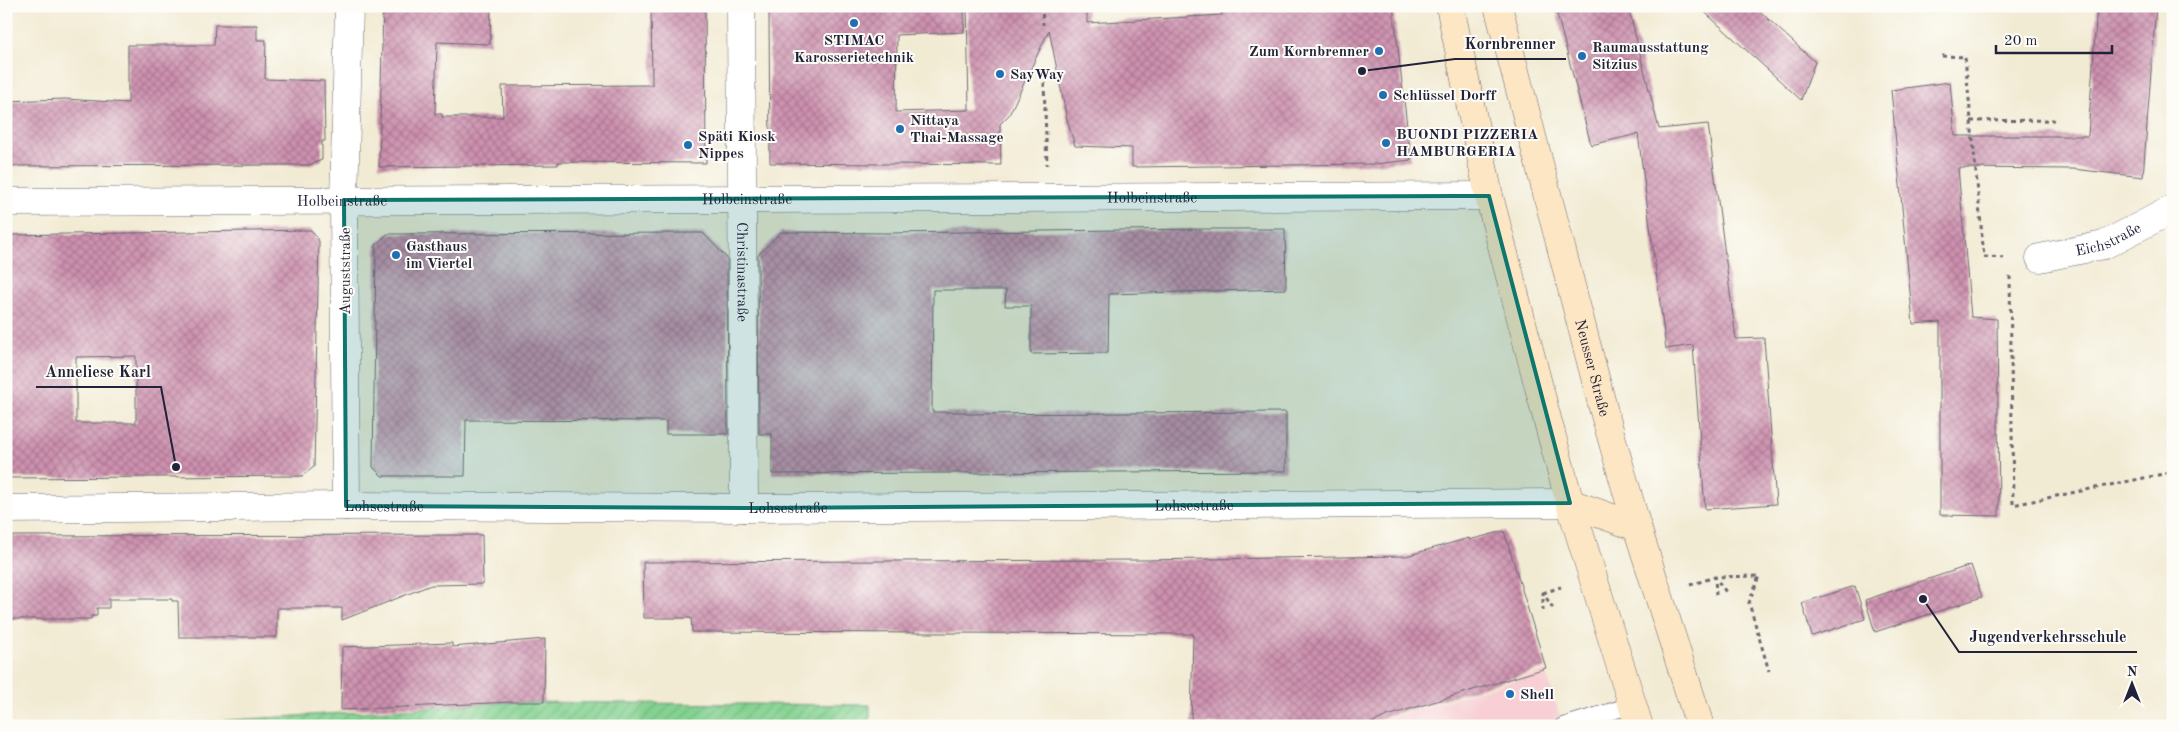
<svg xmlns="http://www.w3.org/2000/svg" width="2179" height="732" font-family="'Old Standard TT',serif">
<defs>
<pattern id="garden-furrows" width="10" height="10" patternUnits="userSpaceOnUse" patternTransform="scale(1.25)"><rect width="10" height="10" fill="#84d291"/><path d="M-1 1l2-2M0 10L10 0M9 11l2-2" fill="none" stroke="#72b47e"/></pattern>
<pattern id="building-cross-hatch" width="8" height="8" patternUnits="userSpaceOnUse" patternTransform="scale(1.25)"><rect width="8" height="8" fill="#ce91af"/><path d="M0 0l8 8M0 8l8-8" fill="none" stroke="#a77690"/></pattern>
</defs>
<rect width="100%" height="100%" fill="#fdfcf7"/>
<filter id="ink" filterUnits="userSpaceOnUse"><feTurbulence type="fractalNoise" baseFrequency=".02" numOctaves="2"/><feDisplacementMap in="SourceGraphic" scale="10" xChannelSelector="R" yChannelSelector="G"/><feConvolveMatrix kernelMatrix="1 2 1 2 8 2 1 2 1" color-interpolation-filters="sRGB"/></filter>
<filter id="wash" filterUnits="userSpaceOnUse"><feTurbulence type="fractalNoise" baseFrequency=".0096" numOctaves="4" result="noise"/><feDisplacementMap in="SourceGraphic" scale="20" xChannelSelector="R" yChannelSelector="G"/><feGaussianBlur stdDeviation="1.12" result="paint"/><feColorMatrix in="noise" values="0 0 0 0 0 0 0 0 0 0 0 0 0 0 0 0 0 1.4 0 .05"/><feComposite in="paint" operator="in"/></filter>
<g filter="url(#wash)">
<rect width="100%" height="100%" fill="#f2ebd4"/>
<path fill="#f7cfd4" d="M 1546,671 L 1563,726 L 1367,726 L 1387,718 Z"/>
<path fill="url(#garden-furrows)" stroke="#537a66" d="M 512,702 L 870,705 L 870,726 L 141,726 Z"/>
<g id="blocks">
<path fill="url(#building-cross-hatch)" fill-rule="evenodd" d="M 383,6 L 491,6 L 490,44 L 437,42 L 435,114 L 442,114 L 442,117 L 503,117 L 502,86 L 652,85 L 651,6 L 705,6 L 706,163 L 558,162 L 558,165 L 379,167 Z
M 848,6 L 964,6 L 964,32 L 897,35 L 896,112 L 969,110 L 967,6 L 1087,6 L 1087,23 L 1222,15 L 1222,8 L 1254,6 L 1393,6 L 1411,160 L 1375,164 L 1132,167 L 1132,148 L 1075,146 L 1067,119 L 1049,30 L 1009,115 L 1000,124 L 1001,165 L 770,163 L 769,13 L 848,9 Z
M 1555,6 L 1628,6 L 1659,129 L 1708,124 L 1736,339 L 1764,338 L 1776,504 L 1705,509 L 1693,345 L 1666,349 L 1638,134 L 1591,145 Z
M 1698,6 L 1754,6 L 1815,62 L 1801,100 Z
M 2097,6 L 2156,6 L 2143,177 L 2073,169 L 1958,168 L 1971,317 L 1997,319 L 1999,516 L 1940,515 L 1940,322 L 1913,324 L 1891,90 L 1950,82 L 1955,136 L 2088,136 Z
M 215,25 L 257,25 L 257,40 L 266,40 L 265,79 L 324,81 L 325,141 L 322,141 L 322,160 L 309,165 L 277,165 L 6,166 L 6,101 L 65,99 L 128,103 L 128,45 L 214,45 Z
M 1200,229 L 1285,229 L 1286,289 L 1109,294 L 1108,353 L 1031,354 L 1031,306 L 1005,306 L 1006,290 L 933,290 L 932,412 L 966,412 L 966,414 L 1286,412 L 1286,471 L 772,474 L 772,434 L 759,434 L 758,255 L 781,232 L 887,233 Z
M 311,230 L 319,241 L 314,467 L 302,476 L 6,478 L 6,235 ZM 136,356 L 136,423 L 76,423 L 76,357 Z
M 703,233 L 727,258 L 728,434 L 666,434 L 666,421 L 466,420 L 465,476 L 382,476 L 373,467 L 376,245 L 387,234 Z
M 1504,531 L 1546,668 L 1387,716 L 1365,726 L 1191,724 L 1193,634 L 692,632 L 691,618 L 644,618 L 643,562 L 1142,560 L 1406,556 L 1469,538 L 1469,540 Z
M 482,535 L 483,584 L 431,585 L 342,620 L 342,608 L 277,608 L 277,637 L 179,637 L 178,601 L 172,601 L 172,599 L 109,599 L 109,608 L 97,608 L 97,616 L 91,616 L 91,619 L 6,619 L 6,536 Z
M 1971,565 L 1982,597 L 1875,632 L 1865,600 Z
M 1855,586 L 1865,619 L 1812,636 L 1802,603 Z
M 545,639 L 544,702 L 512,702 L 341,710 L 342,647 L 452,643 L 452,647 Z"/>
</g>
</g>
<g filter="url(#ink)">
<use href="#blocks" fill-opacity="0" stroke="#6b6871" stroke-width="1"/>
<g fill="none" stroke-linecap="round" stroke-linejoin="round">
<defs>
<path id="service" d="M 1563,726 L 1632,705"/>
<g id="minor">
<path id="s1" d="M 741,6 L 744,508"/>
<path id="s2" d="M 6,202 L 1489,196"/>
<path id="s3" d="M 2040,258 L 2104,245 L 2173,209"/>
<path d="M 346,506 L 344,200 L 349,6"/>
<path id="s4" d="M 6,509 L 346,506 L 744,508 L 1570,503"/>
</g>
<g id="secondary">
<path d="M 1450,6 L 1489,196 L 1548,422 L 1570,503 L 1639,726"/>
<path id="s5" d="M 1498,6 L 1603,408 L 1637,527 L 1700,726"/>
<path d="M 1570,503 L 1637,527"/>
</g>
</defs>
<use href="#service" stroke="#6b6871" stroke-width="18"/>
<use href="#minor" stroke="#6b6871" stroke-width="29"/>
<use href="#secondary" stroke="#6b6871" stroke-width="29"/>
<path stroke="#6b6871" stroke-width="3" stroke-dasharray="4 4" stroke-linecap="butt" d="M 1042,6 L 1043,25
M 1942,56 L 1965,57 L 1984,257 L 2007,258
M 1044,83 L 1047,165
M 1971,121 L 2054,120
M 2010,276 L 2013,505 L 2173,472
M 1690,585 L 1715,577 L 1759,576 L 1749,603 L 1769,671
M 1543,593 L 1561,587
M 1716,595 L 1715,577 L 1726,592
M 1543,611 L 1543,593 L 1553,608"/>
<use href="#service" stroke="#fff" stroke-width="16"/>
<use href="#minor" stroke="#fff" stroke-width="28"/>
<use href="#secondary" stroke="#fce6c4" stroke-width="28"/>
</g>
</g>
<path fill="#0f766e" fill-opacity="0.2" stroke="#0f766e" stroke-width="4" stroke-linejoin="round" d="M 1456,196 L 1489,196 L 1570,503 L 744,508 L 346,506 L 344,200 Z"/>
<g fill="#1f6fb2" stroke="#fdfcf7" stroke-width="2">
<circle cx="854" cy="23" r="5"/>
<circle cx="1379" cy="51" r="5"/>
<circle cx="1582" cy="56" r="5"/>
<circle cx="1000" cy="74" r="5"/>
<circle cx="1383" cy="95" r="5"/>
<circle cx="900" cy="129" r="5"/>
<circle cx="1386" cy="143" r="5"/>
<circle cx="688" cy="145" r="5"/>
<circle cx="396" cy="255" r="5"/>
<circle cx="1510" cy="694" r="5"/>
</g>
<g text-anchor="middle" stroke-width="4" stroke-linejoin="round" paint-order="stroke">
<g font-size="15" font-weight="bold" fill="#22223b" stroke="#fdfcf7" text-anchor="start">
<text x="854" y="45" text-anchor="middle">STIMAC<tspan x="854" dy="17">Karosserietechnik</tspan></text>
<text x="1592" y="52">Raumausstattung<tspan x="1592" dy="17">Sitzius</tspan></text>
<text x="1369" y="56" text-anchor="end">Zum Kornbrenner</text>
<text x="1010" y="79">SayWay</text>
<text x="1393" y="100">Schlüssel Dorff</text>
<text x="910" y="125">Nittaya<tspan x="910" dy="17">Thai-Massage</tspan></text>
<text x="1396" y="139">BUONDI PIZZERIA<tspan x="1396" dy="17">HAMBURGERIA</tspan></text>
<text x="698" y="141">Späti Kiosk<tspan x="698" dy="17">Nippes</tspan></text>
<text x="406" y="251">Gasthaus<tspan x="406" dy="17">im Viertel</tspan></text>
<text x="1520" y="699">Shell</text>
</g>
<g font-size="15" fill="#22223b" stroke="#fdfcf7">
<text dy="5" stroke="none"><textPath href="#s2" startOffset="1146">Holbeinstraße</textPath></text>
<text dy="5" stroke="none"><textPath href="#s2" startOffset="741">Holbeinstraße</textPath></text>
<text dy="5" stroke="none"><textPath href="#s2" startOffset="336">Holbeinstraße</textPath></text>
<text dy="5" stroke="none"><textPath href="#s3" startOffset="71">Eichstraße</textPath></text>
<text transform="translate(345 271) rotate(-90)" y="5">Auguststraße</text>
<text dy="5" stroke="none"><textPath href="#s1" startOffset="266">Christinastraße</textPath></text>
<text dy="5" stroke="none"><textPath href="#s5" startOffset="374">Neusser Straße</textPath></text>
<text dy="5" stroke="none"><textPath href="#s4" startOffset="1188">Lohsestraße</textPath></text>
<text dy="5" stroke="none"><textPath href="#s4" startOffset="378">Lohsestraße</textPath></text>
<text dy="5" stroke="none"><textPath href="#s4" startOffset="782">Lohsestraße</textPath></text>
</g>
</g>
<path fill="none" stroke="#22223b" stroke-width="2" d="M1362 71L1455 59H1566M176 467L161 387H36M1923 599L1959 652H2137"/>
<g fill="#22223b" stroke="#fdfcf7" stroke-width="2">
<circle cx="1362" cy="71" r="5"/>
<circle cx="176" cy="467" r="5"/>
<circle cx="1923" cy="599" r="5"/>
</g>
<g font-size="16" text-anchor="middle" font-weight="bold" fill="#22223b" stroke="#fdfcf7" stroke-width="4" stroke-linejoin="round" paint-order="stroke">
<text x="1510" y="49">Kornbrenner</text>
<text x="98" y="377">Anneliese Karl</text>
<text x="2048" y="642">Jugendverkehrsschule</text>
</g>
<rect width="2179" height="732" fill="none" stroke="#fdfcf7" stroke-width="25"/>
<g transform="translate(2132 684)" stroke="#fdfcf7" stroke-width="4" paint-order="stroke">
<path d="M0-4L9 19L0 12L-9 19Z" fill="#22223b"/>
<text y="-8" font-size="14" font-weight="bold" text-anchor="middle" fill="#22223b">N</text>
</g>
<path d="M1996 45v8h116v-8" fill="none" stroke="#22223b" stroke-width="2.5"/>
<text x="2004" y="45" font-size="15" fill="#22223b" stroke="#fdfcf7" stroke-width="4" paint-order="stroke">20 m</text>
</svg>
